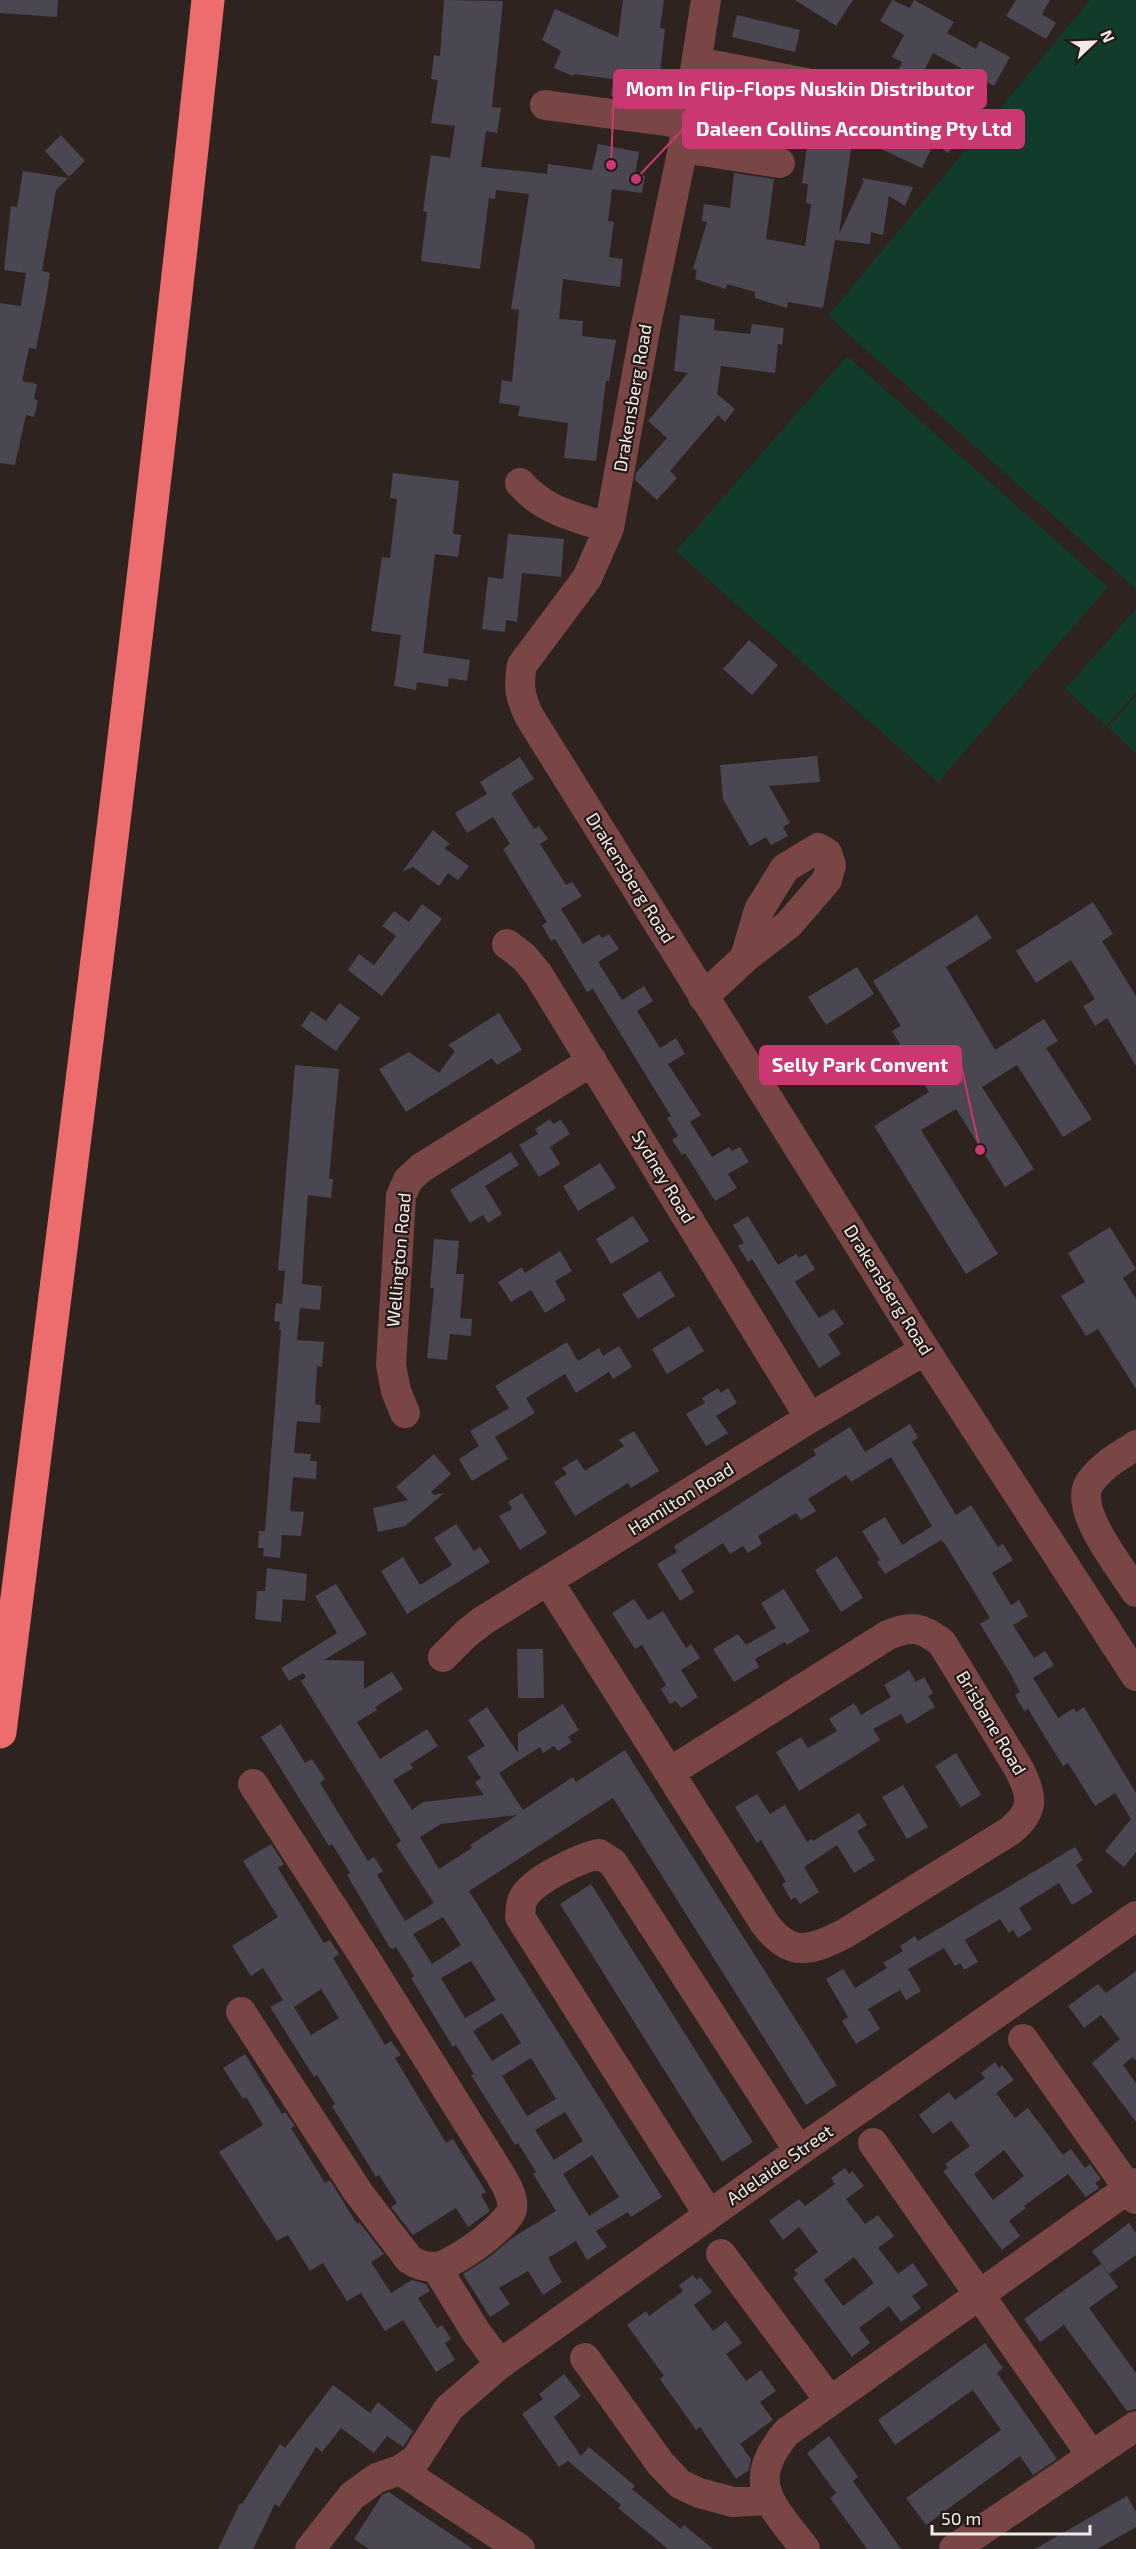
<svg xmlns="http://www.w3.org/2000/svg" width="1136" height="2549" font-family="'Exo 2',sans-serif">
<rect width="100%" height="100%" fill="#2e231f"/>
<path fill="#113c2b" d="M 1090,0 L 1136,0 L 1136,589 L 828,316 Z
M 847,356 L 1108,587 L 938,782 L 676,551 Z
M 1136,609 L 1136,692 L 1106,726 L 1065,689 Z
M 1136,696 L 1136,753 L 1108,727 Z"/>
<path fill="#4a4752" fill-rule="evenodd" d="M 0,0 L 58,0 L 57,17 L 0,13 Z
M 444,0 L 503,1 L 492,107 L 501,108 L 497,133 L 486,131 L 481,167 L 547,174 L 548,164 L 592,170 L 598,144 L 639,152 L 635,174 L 645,176 L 642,193 L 612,189 L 608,221 L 614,222 L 609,257 L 623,259 L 620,287 L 563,279 L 559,319 L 583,321 L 582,336 L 616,340 L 609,381 L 606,381 L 596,461 L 564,458 L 568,423 L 518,416 L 520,406 L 499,403 L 502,380 L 512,382 L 519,310 L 511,309 L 529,194 L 496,190 L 495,199 L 489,198 L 480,269 L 421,261 L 427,212 L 423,211 L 431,155 L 450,158 L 455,126 L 431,123 L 438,80 L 431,79 L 434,55 L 440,56 Z
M 623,0 L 664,0 L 660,28 L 665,29 L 659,82 L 629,78 L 627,98 L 611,96 L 613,79 L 574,74 L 573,76 L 554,68 L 561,51 L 542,40 L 555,9 L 618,37 Z
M 795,0 L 853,0 L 836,26 Z
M 892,0 L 910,8 L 914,0 L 954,22 L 947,33 L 976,49 L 980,41 L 1010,57 L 994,86 L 980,79 L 965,104 L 978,115 L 966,130 L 948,153 L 934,143 L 922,168 L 879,148 L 887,130 L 912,139 L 929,118 L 950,122 L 936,114 L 963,80 L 956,77 L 961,68 L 933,53 L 910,99 L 890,88 L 902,62 L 892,57 L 904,35 L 880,21 Z
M 1016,0 L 1050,0 L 1042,14 L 1056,23 L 1046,39 L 1006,16 Z
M 737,15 L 800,30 L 795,52 L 732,37 Z
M 731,86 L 788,97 L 786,110 L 825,116 L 827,105 L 847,108 L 856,113 L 839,234 L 864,181 L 861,178 L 913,187 L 905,206 L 889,196 L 883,235 L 871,232 L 870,244 L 835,240 L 823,308 L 788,302 L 787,308 L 755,298 L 755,292 L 727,284 L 726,289 L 695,279 L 697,270 L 693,269 L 707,222 L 702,221 L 704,204 L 730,208 L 734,173 L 774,179 L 766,239 L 805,246 L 811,204 L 806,203 L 808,184 L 802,183 L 807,147 L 752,139 L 753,130 L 748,129 L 750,113 L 728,110 Z
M 61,135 L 85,161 L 69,177 L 45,151 Z
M 23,171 L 68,178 L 56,190 L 42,271 L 50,273 L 47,293 L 36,349 L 29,348 L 22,381 L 37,384 L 34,399 L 38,400 L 34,417 L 26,415 L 15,465 L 0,463 L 0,303 L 21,306 L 26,273 L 4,270 L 11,206 L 17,207 Z
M 680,315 L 715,319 L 714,330 L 750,334 L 752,324 L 784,328 L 782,345 L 778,344 L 775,373 L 721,366 L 717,394 L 735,409 L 725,422 L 718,415 L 670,471 L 677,478 L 657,500 L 635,480 L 636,473 L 667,438 L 648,421 L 688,373 L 674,371 Z
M 393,473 L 459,481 L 453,534 L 461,535 L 458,557 L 435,554 L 423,653 L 470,660 L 467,681 L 449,678 L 448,687 L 417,682 L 416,690 L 394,686 L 401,635 L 371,631 L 382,557 L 390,558 L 397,499 L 390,498 Z
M 508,534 L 564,539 L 561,577 L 522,573 L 517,622 L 506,620 L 505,632 L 482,629 L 488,577 L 503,579 Z
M 749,640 L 778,665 L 752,695 L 723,669 Z
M 817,756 L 820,782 L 769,786 L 790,823 L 783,827 L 788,836 L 771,845 L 766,837 L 750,846 L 723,799 L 720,765 Z
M 520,757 L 534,779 L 511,793 L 534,829 L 539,826 L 548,839 L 540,844 L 566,885 L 572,882 L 582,896 L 561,909 L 583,944 L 599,934 L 602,938 L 609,934 L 619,949 L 598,962 L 622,1000 L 644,986 L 653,1001 L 637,1011 L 660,1048 L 676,1038 L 685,1054 L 668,1064 L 701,1115 L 690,1122 L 712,1157 L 729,1147 L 732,1151 L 740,1147 L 749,1162 L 728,1174 L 737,1188 L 715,1201 L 685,1153 L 682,1155 L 672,1140 L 678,1136 L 667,1118 L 671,1116 L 593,989 L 587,992 L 555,939 L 551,941 L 542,925 L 547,922 L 503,849 L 510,844 L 493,817 L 467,833 L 455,813 L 487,794 L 480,782 Z
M 433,830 L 450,844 L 444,848 L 469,866 L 458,880 L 448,873 L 439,886 L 413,867 L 402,872 Z
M 1093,902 L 1113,934 L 1102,941 L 1136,996 L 1136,1066 L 1107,1018 L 1095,1026 L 1083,1006 L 1095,999 L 1071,960 L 1036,983 L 1016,951 Z
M 422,904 L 442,919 L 382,996 L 348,970 L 359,954 L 374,965 L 396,936 L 382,926 L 394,911 L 409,922 Z
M 977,915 L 992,938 L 946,967 L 995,1050 L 1044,1019 L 1058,1041 L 1046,1048 L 1092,1119 L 1063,1137 L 1017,1065 L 982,1087 L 1034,1169 L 1005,1187 L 956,1109 L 921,1130 L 998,1254 L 966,1274 L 874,1126 L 929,1092 L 892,1031 L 901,1026 L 873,981 Z
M 857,967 L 874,994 L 826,1025 L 808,997 Z
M 339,1003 L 360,1018 L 336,1051 L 301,1026 L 311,1011 L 326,1021 Z
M 499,1013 L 522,1050 L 497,1065 L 492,1058 L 406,1112 L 379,1069 L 409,1052 L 439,1073 L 455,1051 L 448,1045 Z
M 295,1065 L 339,1069 L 329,1179 L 333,1179 L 331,1198 L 308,1195 L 305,1233 L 302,1284 L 322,1286 L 320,1310 L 300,1308 L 297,1340 L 324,1342 L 322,1367 L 317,1366 L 315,1404 L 321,1405 L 320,1423 L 297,1421 L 294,1453 L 311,1454 L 310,1461 L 317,1461 L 316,1479 L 293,1477 L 290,1511 L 304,1512 L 301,1536 L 282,1535 L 280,1558 L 263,1556 L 264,1548 L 258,1548 L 259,1531 L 265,1531 L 281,1330 L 279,1330 L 280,1322 L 274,1321 L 276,1303 L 282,1304 L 285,1271 L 278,1270 Z
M 550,1119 L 553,1124 L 561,1120 L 570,1134 L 550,1147 L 560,1164 L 539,1177 L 519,1145 L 538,1134 L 535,1129 Z
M 511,1152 L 519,1165 L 485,1186 L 502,1214 L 488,1223 L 483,1215 L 470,1223 L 450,1190 Z
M 600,1163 L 616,1188 L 578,1211 L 563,1186 Z
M 633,1216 L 649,1241 L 611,1264 L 596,1239 Z
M 748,1216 L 778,1265 L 796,1254 L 799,1258 L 806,1254 L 815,1269 L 795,1282 L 819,1318 L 834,1309 L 844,1324 L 828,1334 L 841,1354 L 819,1368 L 752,1259 L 748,1262 L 738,1246 L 744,1243 L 733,1225 Z
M 1110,1227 L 1136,1269 L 1123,1278 L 1136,1299 L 1136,1389 L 1098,1329 L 1086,1336 L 1061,1296 L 1085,1282 L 1068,1253 Z
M 434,1239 L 459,1241 L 456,1274 L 464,1274 L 460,1318 L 472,1319 L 471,1336 L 450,1334 L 447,1360 L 427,1358 L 434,1288 L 430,1288 Z
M 560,1251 L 572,1271 L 555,1281 L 566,1300 L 545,1313 L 531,1290 L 511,1302 L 498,1282 L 522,1267 L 525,1273 Z
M 660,1271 L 675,1296 L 638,1319 L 622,1294 Z
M 689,1326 L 704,1351 L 667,1374 L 652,1349 Z
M 567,1342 L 578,1361 L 599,1348 L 603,1356 L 619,1346 L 632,1367 L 613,1379 L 609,1372 L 576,1393 L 565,1374 L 526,1398 L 535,1413 L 495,1437 L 508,1459 L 472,1481 L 459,1459 L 479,1446 L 470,1431 L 509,1408 L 495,1386 Z
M 718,1388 L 721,1393 L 728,1388 L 737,1403 L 716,1416 L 728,1433 L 706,1446 L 686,1414 L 705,1403 L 702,1398 Z
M 910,1424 L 918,1438 L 912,1442 L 956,1515 L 971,1505 L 998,1547 L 1003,1544 L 1013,1560 L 992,1573 L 1011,1605 L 1019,1600 L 1028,1616 L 1013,1625 L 1034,1658 L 1045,1651 L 1054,1665 L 1033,1678 L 1058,1718 L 1074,1708 L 1076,1712 L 1084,1707 L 1136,1793 L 1136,1852 L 1124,1867 L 1105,1851 L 1131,1819 L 1115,1793 L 1095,1806 L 1068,1763 L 1063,1766 L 1028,1709 L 1024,1711 L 1015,1695 L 1020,1692 L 1010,1673 L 980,1624 L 990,1618 L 945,1544 L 941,1540 L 885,1574 L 877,1562 L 880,1560 L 862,1531 L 885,1517 L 902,1545 L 932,1526 L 891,1457 L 851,1482 L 846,1475 L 808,1499 L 816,1511 L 801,1520 L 796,1513 L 758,1536 L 762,1544 L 748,1553 L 743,1546 L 730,1554 L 723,1543 L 681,1570 L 694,1592 L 680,1601 L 657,1564 L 677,1552 L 674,1546 L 816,1455 L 813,1450 L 850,1427 L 865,1452 Z
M 634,1431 L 659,1471 L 631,1488 L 628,1483 L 575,1516 L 554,1482 L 567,1474 L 562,1468 L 577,1459 L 585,1471 L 624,1446 L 619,1440 Z
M 434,1454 L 451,1474 L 431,1492 L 434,1495 L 444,1493 L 405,1526 L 378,1532 L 373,1508 L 408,1500 L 396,1487 Z
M 522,1493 L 547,1533 L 520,1550 L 499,1516 L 512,1509 L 508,1502 Z
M 456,1524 L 474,1551 L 480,1547 L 490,1562 L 407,1614 L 381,1571 L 403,1557 L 420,1585 L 452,1565 L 434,1538 Z
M 837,1556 L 863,1598 L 841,1612 L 815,1570 Z
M 267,1568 L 307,1574 L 305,1601 L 283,1599 L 281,1622 L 255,1619 L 257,1591 L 265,1591 Z
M 336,1584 L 367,1634 L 324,1660 L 364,1661 L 364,1689 L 392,1672 L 403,1689 L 375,1707 L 377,1710 L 357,1722 L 380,1759 L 427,1729 L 438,1746 L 410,1764 L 413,1768 L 393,1780 L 412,1810 L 423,1802 L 484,1795 L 475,1782 L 481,1778 L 467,1757 L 485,1746 L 468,1720 L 487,1707 L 518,1753 L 518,1733 L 563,1704 L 579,1730 L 568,1737 L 572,1742 L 558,1751 L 554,1746 L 543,1753 L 540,1747 L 499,1773 L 523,1810 L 573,1777 L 576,1782 L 625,1750 L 837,2085 L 806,2105 L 613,1798 L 469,1891 L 662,2197 L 631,2217 L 628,2212 L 596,2231 L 607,2247 L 587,2260 L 576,2241 L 548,2258 L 562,2282 L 543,2295 L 528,2271 L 499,2288 L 510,2304 L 490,2317 L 463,2274 L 488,2258 L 512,2238 L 556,2211 L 533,2174 L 536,2172 L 518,2143 L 515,2145 L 471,2075 L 474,2074 L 456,2045 L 453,2047 L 411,1978 L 414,1976 L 396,1947 L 393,1949 L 390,1948 L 347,1875 L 350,1873 L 332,1844 L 329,1846 L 261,1737 L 281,1724 L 305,1763 L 312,1759 L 325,1779 L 320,1783 L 368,1861 L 374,1857 L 383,1871 L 377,1875 L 405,1921 L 434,1903 L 396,1845 L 401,1841 L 301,1681 L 306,1677 L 303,1673 L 289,1681 L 281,1668 L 337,1633 L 315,1596 ZM 517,1815 L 470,1845 L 472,1848 L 439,1869 L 420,1837 L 441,1824 ZM 443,1917 L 461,1945 L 432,1964 L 413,1934 ZM 471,1961 L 496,2000 L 465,2018 L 441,1978 ZM 502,2013 L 521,2043 L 492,2061 L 473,2031 ZM 531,2058 L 556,2099 L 527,2116 L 502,2076 ZM 565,2112 L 583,2141 L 554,2160 L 535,2130 ZM 592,2155 L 619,2197 L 589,2216 L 563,2174 Z
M 784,1589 L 810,1631 L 787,1645 L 785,1642 L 755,1659 L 759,1667 L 734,1682 L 713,1649 L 738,1634 L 746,1645 L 776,1628 L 761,1603 Z
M 634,1599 L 648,1620 L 663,1611 L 686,1648 L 691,1644 L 700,1658 L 681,1670 L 698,1697 L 681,1708 L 676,1701 L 670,1704 L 661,1689 L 666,1685 L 642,1645 L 635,1649 L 612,1613 Z
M 517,1649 L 543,1649 L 544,1698 L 518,1698 Z
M 909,1670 L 916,1682 L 924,1677 L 933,1693 L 928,1696 L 935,1707 L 907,1724 L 901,1714 L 873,1729 L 880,1740 L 799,1791 L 776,1752 L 801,1737 L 808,1748 L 837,1731 L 829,1719 L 854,1703 L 861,1715 L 891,1697 L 884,1685 Z
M 956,1753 L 981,1795 L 961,1807 L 935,1766 Z
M 903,1785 L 928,1827 L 907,1839 L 882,1797 Z
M 757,1794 L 770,1814 L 785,1805 L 807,1842 L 812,1839 L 813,1841 L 859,1813 L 867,1825 L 857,1831 L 875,1860 L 854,1873 L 837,1845 L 804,1867 L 819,1892 L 800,1904 L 795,1897 L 791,1900 L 782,1884 L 786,1882 L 761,1840 L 757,1843 L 735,1807 Z
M 271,1844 L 284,1864 L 278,1868 L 324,1943 L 330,1940 L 339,1954 L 333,1958 L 385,2045 L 391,2041 L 401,2055 L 395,2058 L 446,2143 L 453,2139 L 486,2192 L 481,2195 L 490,2211 L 468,2227 L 456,2208 L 413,2235 L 391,2207 L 397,2203 L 379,2175 L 376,2177 L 332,2106 L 335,2104 L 317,2075 L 314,2077 L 270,2007 L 283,2000 L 263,1968 L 251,1976 L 232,1946 L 278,1917 L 243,1861 ZM 321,1989 L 339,2018 L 311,2035 L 294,2007 Z
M 1075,1847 L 1083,1860 L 1076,1865 L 1093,1892 L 1072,1905 L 1059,1883 L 1019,1908 L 1032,1929 L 1018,1938 L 1013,1930 L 1009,1933 L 1000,1919 L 965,1940 L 978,1962 L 964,1970 L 960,1963 L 955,1966 L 944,1948 L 908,1969 L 921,1991 L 906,2000 L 900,1990 L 868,2009 L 880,2029 L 856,2044 L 842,2021 L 848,2017 L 826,1979 L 843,1969 L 855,1988 L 887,1968 L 883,1963 L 903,1951 L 900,1946 L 915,1936 L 918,1941 Z
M 591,1884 L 753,2142 L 722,2162 L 560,1904 Z
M 1136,1971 L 1136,2061 L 1133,2057 L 1123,2065 L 1136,2083 L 1136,2122 L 1092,2063 L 1120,2039 L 1101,2015 L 1084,2028 L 1068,2006 L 1098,1984 L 1106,1993 Z
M 245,2054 L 282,2114 L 285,2112 L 295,2126 L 291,2128 L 325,2183 L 330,2180 L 357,2224 L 359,2222 L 384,2254 L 371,2262 L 391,2293 L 412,2280 L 426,2284 L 430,2291 L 418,2298 L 437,2328 L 442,2325 L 451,2339 L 445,2343 L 455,2360 L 436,2372 L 403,2320 L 385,2331 L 361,2293 L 347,2301 L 323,2263 L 310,2271 L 288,2235 L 277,2241 L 219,2152 L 263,2125 L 246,2097 L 243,2099 L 223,2068 Z
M 995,2062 L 999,2068 L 1002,2065 L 1014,2080 L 996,2093 L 1015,2118 L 1028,2108 L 1063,2155 L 1071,2149 L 1085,2168 L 1090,2164 L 1101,2179 L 1095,2183 L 1099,2188 L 1086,2197 L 1068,2174 L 1024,2206 L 1026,2208 L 1009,2221 L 1020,2236 L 1002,2250 L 943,2171 L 948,2168 L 945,2164 L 970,2146 L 951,2121 L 933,2134 L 919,2115 L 949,2092 L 955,2100 L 985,2078 L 981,2073 ZM 1004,2150 L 1024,2176 L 993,2200 L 974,2174 Z
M 845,2168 L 849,2174 L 852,2171 L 864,2186 L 846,2199 L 865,2224 L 878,2215 L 894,2236 L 878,2248 L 898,2274 L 913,2263 L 928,2285 L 912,2296 L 921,2308 L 901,2322 L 889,2306 L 859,2328 L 870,2343 L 852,2357 L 793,2278 L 798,2274 L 794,2270 L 818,2252 L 799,2227 L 783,2240 L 769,2221 L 799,2199 L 805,2206 L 835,2184 L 831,2178 ZM 854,2257 L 874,2283 L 843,2306 L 824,2280 Z
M 1129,2223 L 1136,2233 L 1136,2255 L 1109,2274 L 1092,2251 Z
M 1101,2264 L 1118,2287 L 1089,2308 L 1136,2373 L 1136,2409 L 1127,2411 L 1064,2325 L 1040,2342 L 1024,2319 Z
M 693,2275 L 697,2280 L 700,2277 L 712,2292 L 694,2305 L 713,2331 L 726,2321 L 742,2343 L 726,2354 L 746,2381 L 761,2370 L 776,2391 L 760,2402 L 773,2420 L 740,2444 L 751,2459 L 749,2470 L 736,2479 L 700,2427 L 696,2430 L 660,2379 L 664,2376 L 627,2325 L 646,2311 L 649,2316 L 683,2291 L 679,2285 Z
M 985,2343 L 1003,2368 L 997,2373 L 1057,2459 L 1033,2475 L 1020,2456 L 926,2525 L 906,2498 L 1001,2430 L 973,2390 L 895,2445 L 878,2420 Z
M 564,2374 L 581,2396 L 554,2417 L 581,2456 L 589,2447 L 635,2486 L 632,2489 L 681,2529 L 684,2525 L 713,2549 L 668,2549 L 618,2508 L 621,2505 L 568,2461 L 559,2467 L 522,2414 L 543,2399 L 539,2394 Z
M 333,2385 L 370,2413 L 378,2402 L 413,2431 L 403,2447 L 387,2436 L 374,2453 L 341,2428 L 322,2452 L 316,2447 L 279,2507 L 275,2504 L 253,2549 L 218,2549 L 240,2503 L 242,2504 L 280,2444 L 285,2448 Z
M 829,2436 L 858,2477 L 853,2481 L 901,2549 L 867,2549 L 830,2498 L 836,2493 L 807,2453 Z
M 389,2492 L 416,2511 L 473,2549 L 369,2549 L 354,2539 L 382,2495 Z
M 1127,2496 L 1136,2512 L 1136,2527 L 1097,2549 L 1035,2549 Z"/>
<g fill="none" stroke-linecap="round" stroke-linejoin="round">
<path stroke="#7a4645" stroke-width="30" d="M 706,0 L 683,148 L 645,330 L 609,528 L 587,578 L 522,665 C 518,686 520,697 529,716 L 925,1350 L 1136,1676
M 697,62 L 853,92 L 899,117
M 545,105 L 687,124
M 683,148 L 780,163
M 520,483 C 545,512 574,516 609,528
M 507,944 L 524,957 L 538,974 L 810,1418
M 703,997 L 745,958 L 759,910 L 785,868 L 818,848 L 827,853 L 831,865 L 827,880 L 789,924 L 745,958
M 405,1413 L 396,1391 L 391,1365 L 401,1196 L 408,1180 L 421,1168 L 592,1061
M 1136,1445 C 1120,1456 1100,1466 1089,1484 C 1074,1511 1121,1568 1136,1592
M 549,1582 L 765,1924 C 791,1958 810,1951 844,1934 L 1010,1831 C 1035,1811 1033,1796 1019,1769 L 942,1643 C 922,1627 911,1625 888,1635 L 670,1772
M 443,1657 L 467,1633 L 484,1620 L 810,1418 L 925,1350
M 241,2012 L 358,2192 L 409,2259 C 416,2264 426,2267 435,2267 C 452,2266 508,2226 512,2209 C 514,2197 505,2183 500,2174 L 363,1955 L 253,1784
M 1023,2039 L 1136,2199
M 873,2143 L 1092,2456
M 709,2215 L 520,1917 C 521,1912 520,1904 523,1899 C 530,1881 580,1858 599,1854 L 613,1863 L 799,2151
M 721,2254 L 830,2401
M 436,2267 L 476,2332 L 500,2364
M 585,2358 L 660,2463 L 680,2484 L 699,2493 L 733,2502 L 768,2500
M 400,2470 L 520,2549
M 310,2549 L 352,2496 L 377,2478 L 400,2470 L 416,2459 L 449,2408 L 500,2364 L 799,2151 L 1136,1916
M 805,2549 C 772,2505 743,2483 787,2432 L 1136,2183
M 954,2549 L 1136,2426"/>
<path stroke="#ed6c6d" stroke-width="33" d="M 0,1732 C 73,1155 147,578 208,0"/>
</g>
<g text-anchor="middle" stroke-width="4.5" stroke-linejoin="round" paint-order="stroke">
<g font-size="18" fill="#f1eae7" stroke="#241a16">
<text transform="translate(633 398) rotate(-80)" y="6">Drakensberg Road</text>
<text transform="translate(630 878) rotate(58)" y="6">Drakensberg Road</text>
<text transform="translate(663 1177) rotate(59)" y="6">Sydney Road</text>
<text transform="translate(399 1260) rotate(-85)" y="6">Wellington Road</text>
<text transform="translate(888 1290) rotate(58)" y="6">Drakensberg Road</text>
<text transform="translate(681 1499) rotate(-32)" y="6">Hamilton Road</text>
<text transform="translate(991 1723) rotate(59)" y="6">Brisbane Road</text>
<text transform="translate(780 2165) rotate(-35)" y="6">Adelaide Street</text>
</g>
</g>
<path fill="none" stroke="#c93870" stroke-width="2" d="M611 165L614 89M636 179L683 129M980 1150L961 1065"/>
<g fill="#c93870" stroke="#241a16" stroke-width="2">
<circle cx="611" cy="165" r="6"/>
<circle cx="636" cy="179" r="6"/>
<circle cx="980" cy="1150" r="6"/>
</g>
<g fill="#c93870" stroke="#c93870" stroke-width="2">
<rect x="614" y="70" width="372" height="38" rx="6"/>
<rect x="683" y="110" width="341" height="38" rx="6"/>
<rect x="760" y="1046" width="201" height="38" rx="6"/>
</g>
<g font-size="20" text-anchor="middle" font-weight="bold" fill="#fff">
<text x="800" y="96">Mom In Flip-Flops Nuskin Distributor</text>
<text x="854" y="136">Daleen Collins Accounting Pty Ltd</text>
<text x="860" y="1072">Selly Park Convent</text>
</g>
<g transform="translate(1094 42) rotate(67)" stroke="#241a16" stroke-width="4.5" paint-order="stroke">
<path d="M0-4.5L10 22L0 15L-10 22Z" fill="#f1eae7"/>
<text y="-9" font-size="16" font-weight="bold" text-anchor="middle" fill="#f1eae7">N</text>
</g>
<path d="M932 2525v9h158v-9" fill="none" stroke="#f1eae7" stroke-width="3"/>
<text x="941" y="2525" font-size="18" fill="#f1eae7" stroke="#241a16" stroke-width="4.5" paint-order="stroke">50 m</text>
</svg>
